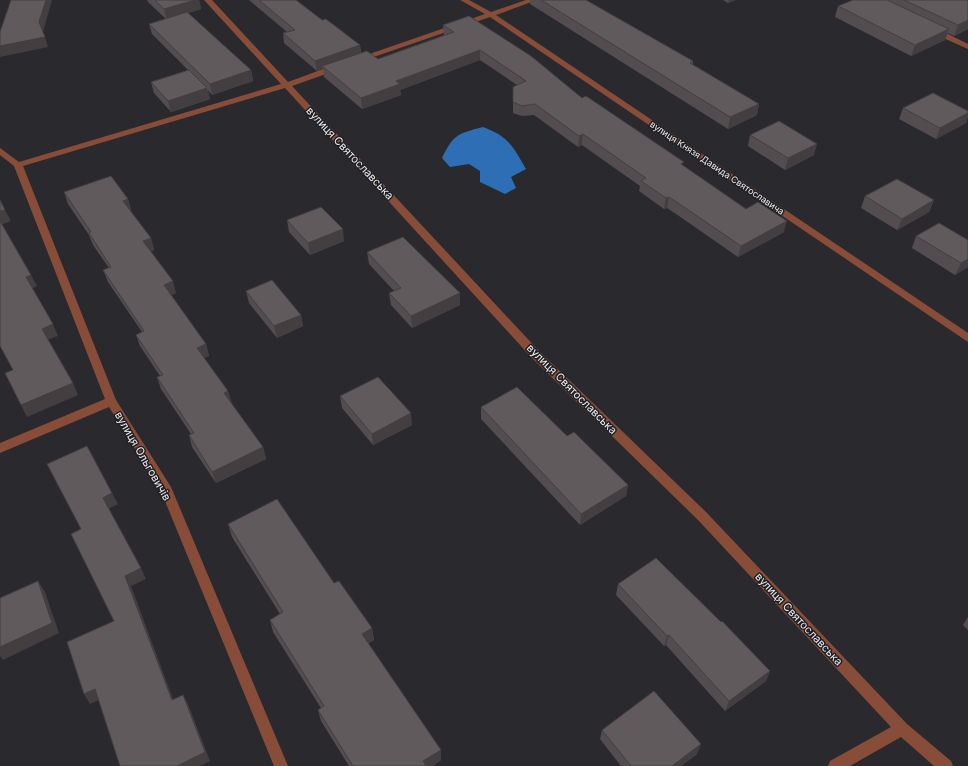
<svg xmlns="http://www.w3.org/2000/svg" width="968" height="766" font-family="Inter,sans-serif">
<rect width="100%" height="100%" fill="#2a2a2e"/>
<path fill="#2d6eb5" d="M 483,127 C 509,137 512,145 526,169 L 511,177 L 516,188 L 505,194 L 480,182 L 480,171 L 469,164 L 450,167 L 442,158 C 454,134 457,134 483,127 Z"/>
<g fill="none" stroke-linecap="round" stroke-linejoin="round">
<path fill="#874d38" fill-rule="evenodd" d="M 204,0 L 212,0 L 288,82 L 334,65 L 340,65 L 340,69 L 292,86 L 539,351 L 706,512 L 907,724 L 951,761 L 953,766 L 934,766 L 901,737 L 850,766 L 828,766 L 830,761 L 891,727 L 698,520 L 531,357 L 285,88 L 23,166 L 116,400 L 171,487 L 288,766 L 274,766 L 160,489 L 109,407 L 0,453 L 0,443 L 105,399 L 14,166 L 0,155 L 0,148 L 19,162 L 281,84 Z
M 460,0 L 469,0 L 491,12 L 526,0 L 537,0 L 496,15 L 968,333 L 968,342 L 490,17 L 362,61 L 359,61 L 355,59 L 485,14 Z
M 930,28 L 936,28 L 968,44 L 968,49 L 930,32 Z"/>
</g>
<path fill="#534d4f" d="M 147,0 L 199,0 L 201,9 L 188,13 L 251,70 L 253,81 L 212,95 L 208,90 L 210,99 L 171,112 L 154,93 L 151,82 L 188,70 L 152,34 L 149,24 L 166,19 L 148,2 Z
M 249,0 L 296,0 L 322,20 L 360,45 L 361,53 L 378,59 L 444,35 L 443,25 L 582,98 L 683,166 L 746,209 L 784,232 L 738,257 L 679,216 L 667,208 L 664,209 L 639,191 L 640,186 L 582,145 L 578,147 L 534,115 L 522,116 L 513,113 L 513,87 L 517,85 L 480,60 L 400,90 L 401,95 L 362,109 L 324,77 L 323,68 L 317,71 L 284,43 L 283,33 L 287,32 Z
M 530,0 L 586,0 L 693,61 L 693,65 L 759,104 L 757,115 L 728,129 L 530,4 Z
M 723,0 L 736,0 L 728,3 Z
M 853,0 L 968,0 L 968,29 L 954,36 L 948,33 L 945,40 L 911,56 L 835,17 L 838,6 Z
M 903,108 L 968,111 L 968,117 L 966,123 L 936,139 L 899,119 Z
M 750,135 L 814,155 L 785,170 L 748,146 Z
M 64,192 L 128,199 L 131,210 L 130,211 L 151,238 L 154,250 L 151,251 L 176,293 L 171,295 L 206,344 L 209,356 L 204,358 L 228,391 L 231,403 L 263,447 L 266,459 L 216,483 L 192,447 L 189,435 L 191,434 L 161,389 L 157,377 L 160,376 L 140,346 L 136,335 L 142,332 L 108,282 L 103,270 L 109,268 L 93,245 L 89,235 L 68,204 Z
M 865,196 L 934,200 L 929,212 L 897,230 L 861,208 Z
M 287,220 L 344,241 L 310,255 L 289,232 Z
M 916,236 L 968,240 L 968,267 L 955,275 L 912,248 Z
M 367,252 L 460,305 L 412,328 L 391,305 L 389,293 L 394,291 L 369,264 Z
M 246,291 L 301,315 L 303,326 L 277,338 L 249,303 Z
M 340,396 L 412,425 L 373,445 L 342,408 Z
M 481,407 L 567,436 L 628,485 L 626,496 L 580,525 L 481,419 Z
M 228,524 L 334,583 L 372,628 L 374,640 L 368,644 L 441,750 L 441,760 L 433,766 L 349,766 L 321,721 L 318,710 L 321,708 L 273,632 L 270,620 L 280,614 L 232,537 Z
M 618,584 L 721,622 L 770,671 L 766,681 L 725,711 L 666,645 L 664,646 L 616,595 Z
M 968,617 L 968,630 L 963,625 Z
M 602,730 L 697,754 L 681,766 L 621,766 L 600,739 Z"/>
<path fill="#433f40" d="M 46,0 L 52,0 L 43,32 L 39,22 Z
M 195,0 L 199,0 L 201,9 L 167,20 L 164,9 Z
M 729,0 L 736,0 L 728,3 Z
M 968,20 L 968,29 L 954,36 L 958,25 Z
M 949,29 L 945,40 L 911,56 L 915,45 Z
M 45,37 L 48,47 L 0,57 L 0,46 Z
M 360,45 L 361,55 L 322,66 L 323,68 L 317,71 L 315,61 Z
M 480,50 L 480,60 L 400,90 L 401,95 L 362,109 L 361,98 L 396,81 Z
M 251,70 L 253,81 L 212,95 L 210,84 Z
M 207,88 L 210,99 L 171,112 L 168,101 Z
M 759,104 L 757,115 L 728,129 L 730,117 Z
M 968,113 L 968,117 L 966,123 L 936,139 L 940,128 Z
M 583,134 L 582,145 L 578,147 L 579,136 Z
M 817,144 L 814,155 L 785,170 L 788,158 Z
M 669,197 L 667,208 L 664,209 L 666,198 Z
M 128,199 L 131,210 L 126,212 L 123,201 Z
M 934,200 L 929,212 L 897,230 L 902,219 Z
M 5,210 L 11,221 L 0,225 L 0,211 Z
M 787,221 L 784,232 L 738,257 L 741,246 Z
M 343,229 L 344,241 L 310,255 L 308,243 Z
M 151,238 L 154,250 L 147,253 L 143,241 Z
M 968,259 L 968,267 L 955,275 L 961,263 Z
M 31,275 L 37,286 L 31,289 L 26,277 Z
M 173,281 L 176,293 L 168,297 L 164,285 Z
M 460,293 L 460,305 L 412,328 L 411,316 Z
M 301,315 L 303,326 L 277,338 L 274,326 Z
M 53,324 L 58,336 L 47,340 L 42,329 Z
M 206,344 L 209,356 L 200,359 L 197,348 Z
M 73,383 L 78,395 L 27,417 L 21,405 Z
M 228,391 L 232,403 L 228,405 L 224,393 Z
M 411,413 L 412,425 L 373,445 L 372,434 Z
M 263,447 L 266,459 L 216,483 L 212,472 Z
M 628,485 L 626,496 L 580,525 L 581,514 Z
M 112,493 L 118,504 L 108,509 L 103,498 Z
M 141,568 L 146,579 L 131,586 L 177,710 L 172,700 L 125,576 Z
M 38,581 L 45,592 L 59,633 L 3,660 L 0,656 L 0,647 Z
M 372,628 L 374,640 L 364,646 L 362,634 Z
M 669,635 L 666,645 L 664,646 L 667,636 Z
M 770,671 L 766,681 L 725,711 L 729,701 Z
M 95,689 L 101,699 L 90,704 L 84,694 Z
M 183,695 L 188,704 L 210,761 L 200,766 L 177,766 Z
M 701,744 L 697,754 L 681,766 L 672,766 Z
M 441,750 L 441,760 L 433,766 L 424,766 L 423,761 Z"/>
<path fill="#605a5c" stroke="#433f40" d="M 11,0 L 46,0 L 39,22 L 45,37 L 0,46 L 0,32 Z
M 155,0 L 195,0 L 164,9 Z
M 259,0 L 296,0 L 322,20 L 326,19 L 360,45 L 315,61 L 283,33 L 295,30 Z
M 541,0 L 586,0 L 693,61 L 690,63 L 759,104 L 730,117 Z
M 853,0 L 887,0 L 949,29 L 915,45 L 838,6 Z
M 904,0 L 968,0 L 968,20 L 958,25 Z
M 187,12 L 251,70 L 210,84 L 149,24 Z
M 469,16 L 531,56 L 582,98 L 586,96 L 684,162 L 681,164 L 746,209 L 758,202 L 787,221 L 741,246 L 681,205 L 669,197 L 666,198 L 641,181 L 646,178 L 583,134 L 579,136 L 535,104 L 522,106 L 513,102 L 513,87 L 526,81 L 480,50 L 396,81 L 400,84 L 361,98 L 322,66 L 367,51 L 378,59 L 454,32 L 443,25 Z
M 189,70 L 207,88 L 168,101 L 151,82 Z
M 933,93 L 968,111 L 968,113 L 940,128 L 903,108 Z
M 779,121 L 817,144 L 788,158 L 750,135 Z
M 111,176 L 128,199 L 123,201 L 151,238 L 143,241 L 173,281 L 164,285 L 206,344 L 197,348 L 228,391 L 224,393 L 263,447 L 212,472 L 189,435 L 194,433 L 157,377 L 163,375 L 136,335 L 144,331 L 103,270 L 111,267 L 89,233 L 91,232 L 64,192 Z
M 897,179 L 934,200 L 902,219 L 865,196 Z
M 0,200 L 5,210 L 0,211 Z
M 321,207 L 343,229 L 308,243 L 287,220 Z
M 0,221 L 31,275 L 26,277 L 53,324 L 42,329 L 73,383 L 21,405 L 5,373 L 13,370 L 0,346 Z
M 939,223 L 968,240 L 968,259 L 961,263 L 916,236 Z
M 403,237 L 460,293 L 411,316 L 389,293 L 401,288 L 367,252 Z
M 272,280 L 301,315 L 274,326 L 246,291 Z
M 378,377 L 411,413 L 372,434 L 340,396 Z
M 517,387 L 567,436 L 574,432 L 628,485 L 581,514 L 481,407 Z
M 87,446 L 112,493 L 103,498 L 141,568 L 125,576 L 172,700 L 183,695 L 205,752 L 177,766 L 120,766 L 95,689 L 84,694 L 67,642 L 114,621 L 71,534 L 81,529 L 47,464 Z
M 277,499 L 334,583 L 339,581 L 372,628 L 362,634 L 441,750 L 423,761 L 426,766 L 353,766 L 318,710 L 324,706 L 270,620 L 283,612 L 228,524 Z
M 656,558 L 721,622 L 722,621 L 770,671 L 729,701 L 669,635 L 667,636 L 618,584 Z
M 38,581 L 52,623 L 0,647 L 0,598 Z
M 654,691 L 701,744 L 672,766 L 631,766 L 602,730 Z"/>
<g text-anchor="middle" stroke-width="3" stroke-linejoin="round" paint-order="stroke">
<g font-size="9" fill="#eaeaed" stroke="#212024">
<text transform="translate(717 168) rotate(34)" y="3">вулиця Князя Давида Святославича</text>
</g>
<g font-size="11" fill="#eaeaed" stroke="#212024">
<text transform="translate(350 153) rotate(47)" y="4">вулиця Святославська</text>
<text transform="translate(572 389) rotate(45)" y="4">вулиця Святославська</text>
<text transform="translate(143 456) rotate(60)" y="4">вулиця Ольговичів</text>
<text transform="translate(799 619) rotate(47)" y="4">вулиця Святославська</text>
</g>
</g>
</svg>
